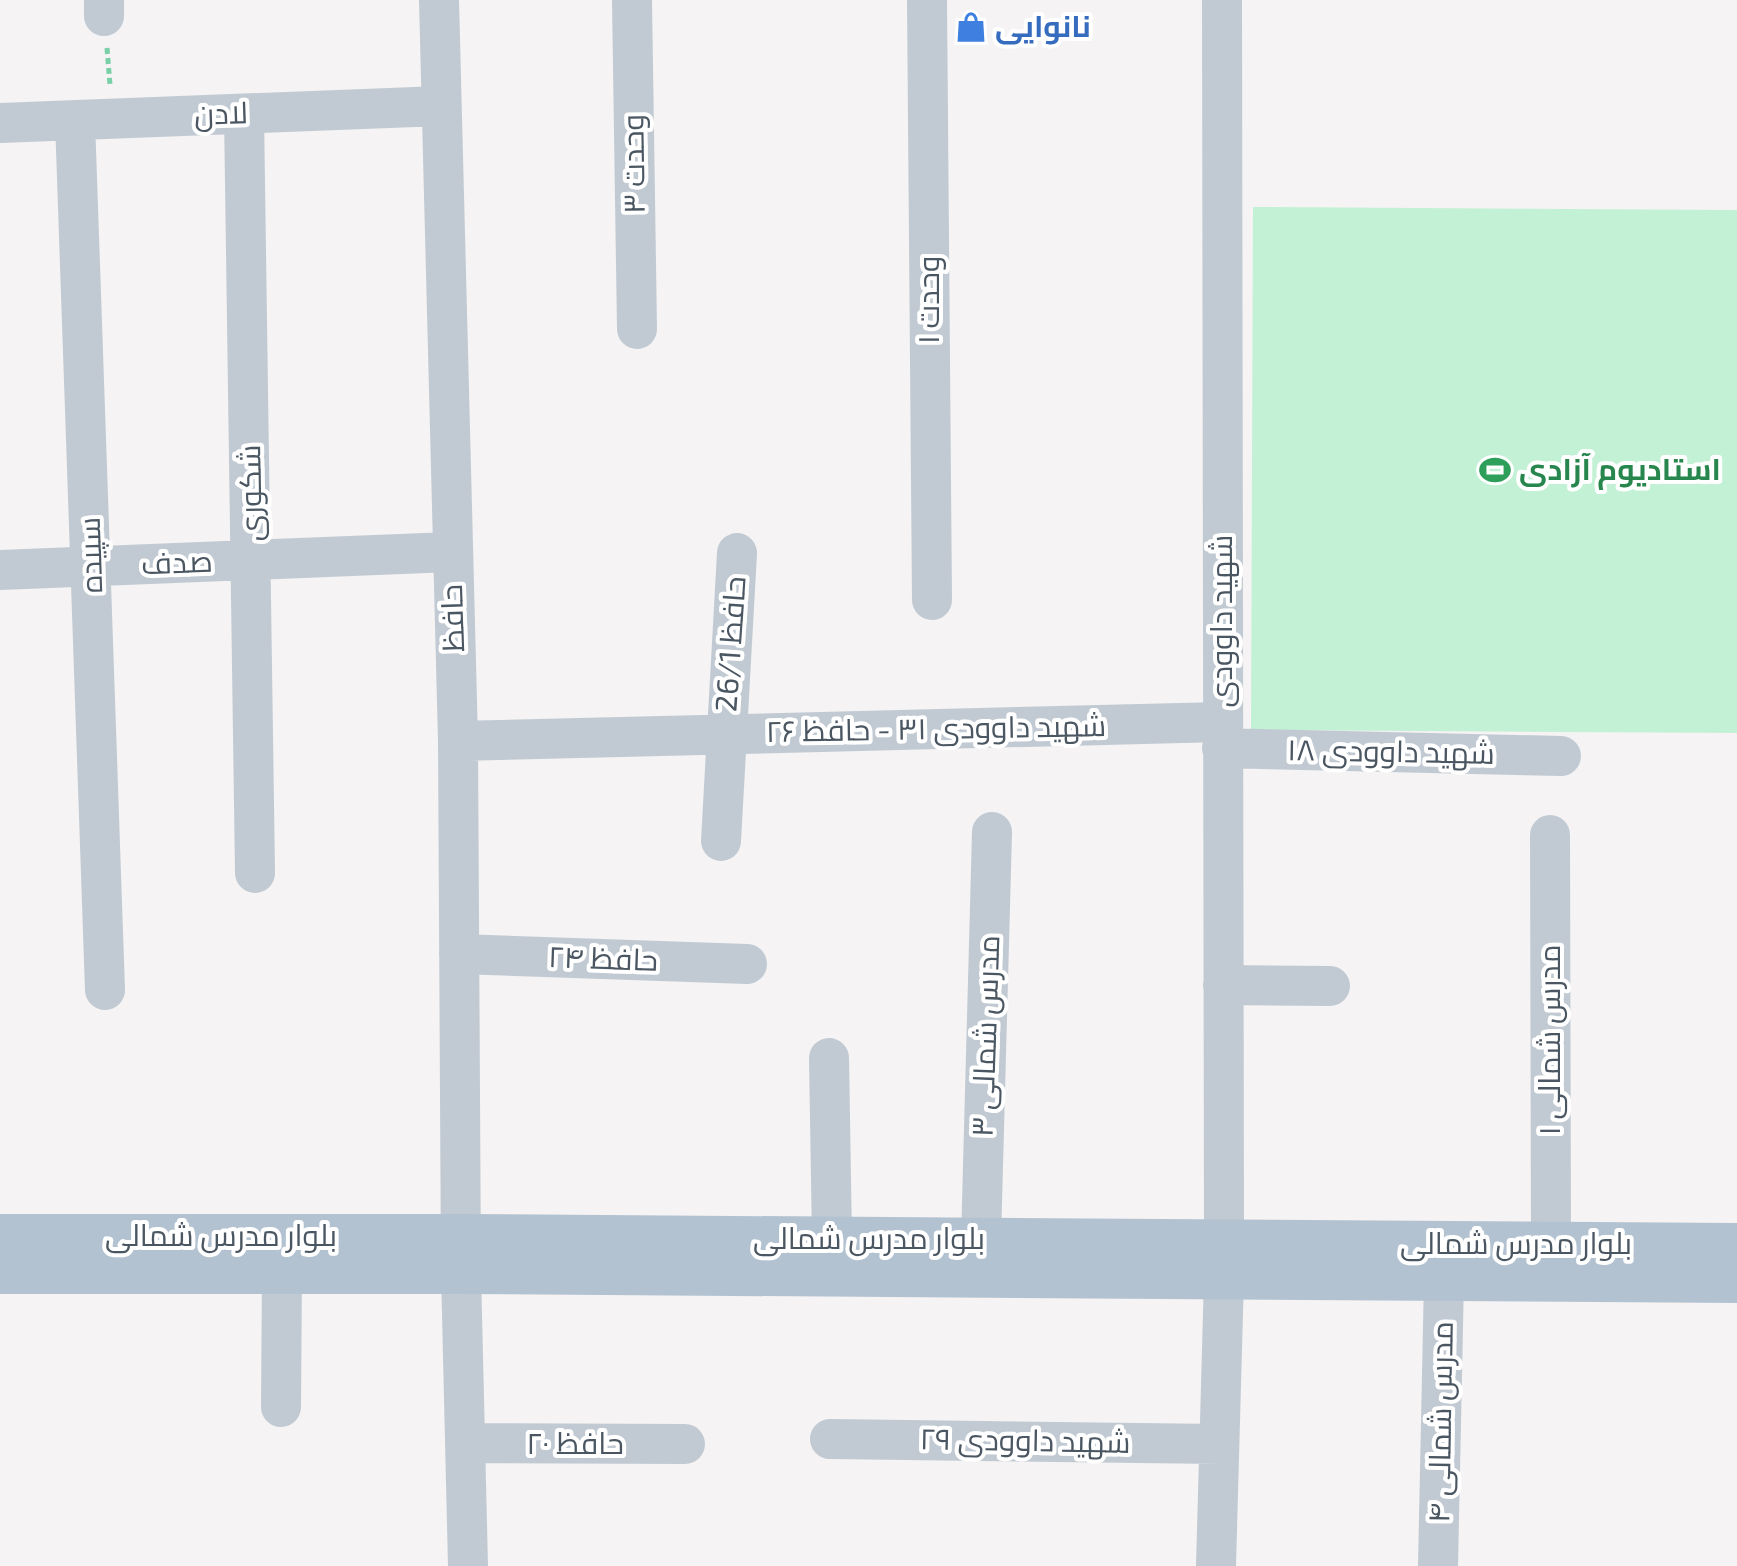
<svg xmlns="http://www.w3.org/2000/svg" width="1737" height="1566" font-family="'Exo 2',Cairo,sans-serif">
<rect width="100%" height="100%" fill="#f5f3f3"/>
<path fill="#c3f1d5" d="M 1253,207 L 1737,210 L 1737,733 L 1251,730 Z"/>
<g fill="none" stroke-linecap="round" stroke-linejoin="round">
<path stroke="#7ad0a6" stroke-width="5" stroke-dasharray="6 4" stroke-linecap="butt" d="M 107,48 L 110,85"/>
<path stroke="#c1cad2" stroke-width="40" d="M 104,0 L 104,16
M 439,0 L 458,741 L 461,1272 L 468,1566
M 632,0 L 637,329
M 927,0 L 932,600
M 1222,0 L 1224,1241
M 244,114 L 255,873
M 75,120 L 105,990
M 0,123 L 441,106
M 0,570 L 451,552
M 458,741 L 1222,722
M 1222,748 L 1561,756
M 1550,835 L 1551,1244
M 721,841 L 737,553
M 459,954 L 747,964
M 1223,985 L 1330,986
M 829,1058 L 832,1239
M 981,1240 L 992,832
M 281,1407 L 282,1272
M 830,1439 L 1219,1444
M 465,1443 L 685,1444
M 1216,1566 L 1224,1277
M 1438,1566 L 1444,1279"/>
<path stroke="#b3c2d1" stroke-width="44" d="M 0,1236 L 461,1236 L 1737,1245
M 0,1272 L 461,1272 L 1737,1281"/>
</g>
<defs>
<symbol id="shop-bare" viewBox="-9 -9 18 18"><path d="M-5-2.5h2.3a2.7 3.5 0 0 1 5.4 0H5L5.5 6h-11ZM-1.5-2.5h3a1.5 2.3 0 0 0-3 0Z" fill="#3f7fe0" stroke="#fff" stroke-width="2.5" paint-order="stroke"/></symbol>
<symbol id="stadium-bare" viewBox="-9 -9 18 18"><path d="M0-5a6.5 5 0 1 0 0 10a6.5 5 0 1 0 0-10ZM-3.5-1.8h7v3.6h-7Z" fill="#2e9e5b" stroke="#fff" stroke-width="2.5" paint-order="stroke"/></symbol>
</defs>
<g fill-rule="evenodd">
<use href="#shop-bare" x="949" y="5" width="44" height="44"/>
<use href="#stadium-bare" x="1473" y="448" width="44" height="44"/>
</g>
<g text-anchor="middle" stroke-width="8" stroke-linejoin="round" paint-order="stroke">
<g font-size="30" font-weight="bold" fill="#366cbe" stroke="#fff" text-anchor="start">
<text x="995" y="37">نانوایی</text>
</g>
<g font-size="30" fill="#4a5661" stroke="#fff">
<text transform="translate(221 114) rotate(-2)" y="10">لادن</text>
<text transform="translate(634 164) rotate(-91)" y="10">وحدت ۳</text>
<text transform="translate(929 300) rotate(-90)" y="10">وحدت ۱</text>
<text transform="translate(251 493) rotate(-91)" y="10">شکوری</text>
<text transform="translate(91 555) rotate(-92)" y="10">سپیده</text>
<text transform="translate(177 563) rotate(-2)" y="10">صدف</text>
<text transform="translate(453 618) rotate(-92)" y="10">حافظ</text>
<text transform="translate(1222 621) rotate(-90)" y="10">شهید داوودی</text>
<text transform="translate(731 644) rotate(-86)" y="10">حافظ 26/1</text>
<text transform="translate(936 729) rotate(-1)" y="10">شهید داوودی ۳۱ - حافظ ۲۶</text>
<text transform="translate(1391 752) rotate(1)" y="10">شهید داوودی ۱۸</text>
<text transform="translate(603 959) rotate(2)" y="10">حافظ ۲۴</text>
<text transform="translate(986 1036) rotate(-88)" y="10">مدرس شمالی ۳</text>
<text transform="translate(1550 1040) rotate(-90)" y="10">مدرس شمالی ۱</text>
<text x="221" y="1246">بلوار مدرس شمالی</text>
<text x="869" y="1249">بلوار مدرس شمالی</text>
<text x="1516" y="1254">بلوار مدرس شمالی</text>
<text transform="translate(1441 1422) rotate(-89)" y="10">مدرس شمالی ۴</text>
<text transform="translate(1025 1441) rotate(1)" y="10">شهید داوودی ۲۹</text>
<text x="575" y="1454">حافظ ۲۰</text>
</g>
<g font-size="30" font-weight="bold" fill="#27864d" stroke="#fff" text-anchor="start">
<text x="1519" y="480">استادیوم آزادی</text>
</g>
</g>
</svg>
